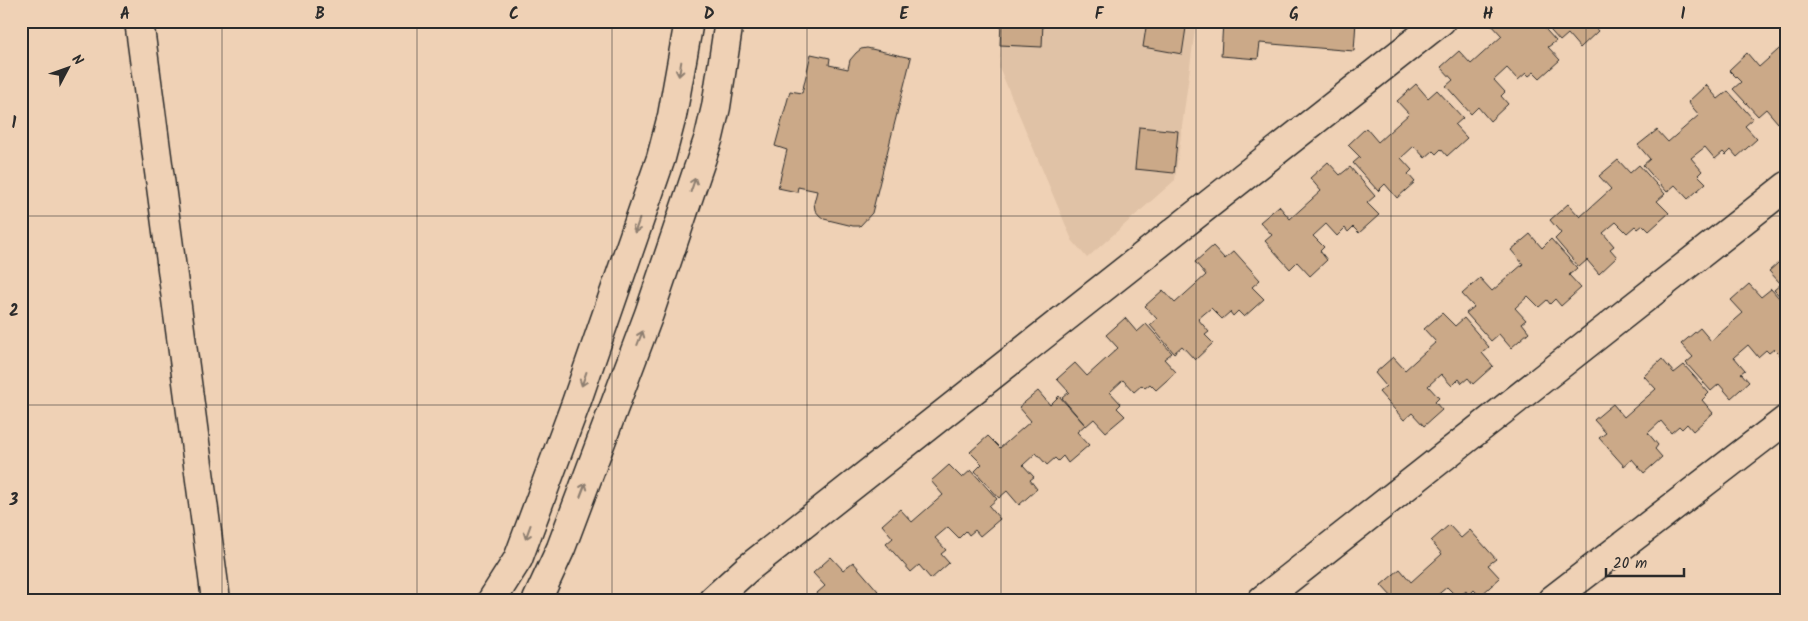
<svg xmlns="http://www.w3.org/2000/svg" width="1808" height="621" font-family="Kalam,sans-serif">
<rect width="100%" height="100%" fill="#efd1b5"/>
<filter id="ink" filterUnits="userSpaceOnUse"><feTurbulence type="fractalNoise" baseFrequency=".02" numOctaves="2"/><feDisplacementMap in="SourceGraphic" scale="10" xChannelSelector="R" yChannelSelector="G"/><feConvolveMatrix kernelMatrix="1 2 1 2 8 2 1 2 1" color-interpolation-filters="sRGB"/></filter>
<g filter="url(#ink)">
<path fill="#e0c2a6" d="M 1003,21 L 1196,21 L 1175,180 L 1087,258 L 1072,240 L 999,67 Z"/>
<path fill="#cba988" stroke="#2b2b2b" d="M 1001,21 L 1043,21 L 1042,47 L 1000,45 Z
M 1147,21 L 1187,21 L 1182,54 L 1143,47 Z
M 1223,21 L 1356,21 L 1354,51 L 1260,43 L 1258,59 L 1221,56 Z
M 1492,21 L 1538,21 L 1556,41 L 1548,47 L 1560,60 L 1540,78 L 1534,72 L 1529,76 L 1526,73 L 1518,80 L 1507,68 L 1494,80 L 1505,92 L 1501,96 L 1508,104 L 1490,121 L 1478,107 L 1471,114 L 1446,86 L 1453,80 L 1441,67 L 1459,51 L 1471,64 L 1502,36 L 1490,23 Z
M 1542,21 L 1593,21 L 1591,23 L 1598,31 L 1580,48 L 1568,34 L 1560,41 Z
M 1783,21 L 1787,21 L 1787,35 L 1778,25 Z
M 1787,42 L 1787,78 L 1782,83 L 1787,88 L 1787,115 L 1778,123 L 1766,109 L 1758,116 L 1733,89 L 1741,82 L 1729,70 L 1747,53 L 1759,67 Z
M 867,48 L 911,58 L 872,213 L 860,226 L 853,226 L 824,219 L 819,215 L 815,210 L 814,203 L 817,191 L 798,187 L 797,192 L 778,188 L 787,150 L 775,146 L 790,91 L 802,93 L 811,54 L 830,58 L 829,65 L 848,69 L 850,60 L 856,53 L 861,49 Z
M 1416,84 L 1428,98 L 1437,90 L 1463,118 L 1455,125 L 1467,138 L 1447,156 L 1441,149 L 1436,154 L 1433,151 L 1425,158 L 1414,146 L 1401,158 L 1412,170 L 1408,174 L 1415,182 L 1397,198 L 1385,184 L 1378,191 L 1353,163 L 1360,157 L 1348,145 L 1366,128 L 1378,142 L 1409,114 L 1397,101 Z
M 1706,85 L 1718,99 L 1728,91 L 1753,119 L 1745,126 L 1757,139 L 1737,157 L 1731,150 L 1726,155 L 1723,152 L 1715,159 L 1705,147 L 1691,158 L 1702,171 L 1698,175 L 1706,183 L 1688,199 L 1675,185 L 1667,192 L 1643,165 L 1650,159 L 1638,145 L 1657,130 L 1668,142 L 1699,115 L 1688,102 Z
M 1139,127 L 1178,131 L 1174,173 L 1135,169 Z
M 1618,160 L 1630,173 L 1639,165 L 1665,194 L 1657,201 L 1669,213 L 1649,231 L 1643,225 L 1638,229 L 1635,226 L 1627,233 L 1616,222 L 1603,233 L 1614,246 L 1610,249 L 1617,257 L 1599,274 L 1587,260 L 1579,267 L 1555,239 L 1561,233 L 1550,220 L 1568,204 L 1580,217 L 1611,189 L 1599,176 Z
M 1328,162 L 1340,175 L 1350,167 L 1375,196 L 1367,203 L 1379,215 L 1359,233 L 1353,227 L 1348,232 L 1345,228 L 1337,236 L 1326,224 L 1313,236 L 1324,247 L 1320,251 L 1327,260 L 1310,276 L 1297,262 L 1290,269 L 1265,241 L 1272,235 L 1260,222 L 1279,206 L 1290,219 L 1321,191 L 1310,178 Z
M 1530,234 L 1542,248 L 1551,239 L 1577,268 L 1569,275 L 1581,288 L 1561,306 L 1555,299 L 1550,304 L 1547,300 L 1539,307 L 1528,296 L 1515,308 L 1526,320 L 1522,323 L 1529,332 L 1511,348 L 1499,334 L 1491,341 L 1466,313 L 1474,307 L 1462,294 L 1480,278 L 1492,291 L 1523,264 L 1511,250 Z
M 1213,246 L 1225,259 L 1234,251 L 1260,280 L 1252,287 L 1264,299 L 1244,317 L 1238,311 L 1233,316 L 1230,312 L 1222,319 L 1211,308 L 1198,319 L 1209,332 L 1205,335 L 1213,343 L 1195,360 L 1182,346 L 1174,353 L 1150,325 L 1157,319 L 1145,306 L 1163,290 L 1175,303 L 1206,275 L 1195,262 Z
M 1787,255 L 1787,304 L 1774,290 L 1781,284 L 1769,271 Z
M 1749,284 L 1761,297 L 1771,289 L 1787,307 L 1787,349 L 1780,355 L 1774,349 L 1769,353 L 1766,350 L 1758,357 L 1748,345 L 1734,357 L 1745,370 L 1741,373 L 1749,382 L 1731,398 L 1719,384 L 1711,391 L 1686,363 L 1693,357 L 1681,344 L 1700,328 L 1711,341 L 1743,313 L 1731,300 Z
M 1442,313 L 1455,326 L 1464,318 L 1489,347 L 1482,353 L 1493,366 L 1473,384 L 1468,378 L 1462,383 L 1459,379 L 1452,386 L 1441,374 L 1428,386 L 1439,398 L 1435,402 L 1442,410 L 1424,426 L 1412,413 L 1404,420 L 1379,392 L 1386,386 L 1375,373 L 1393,357 L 1405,370 L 1436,342 L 1424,329 Z
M 1125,318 L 1137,332 L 1146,324 L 1172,353 L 1164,359 L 1176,372 L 1156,390 L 1150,384 L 1145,388 L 1142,385 L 1134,392 L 1123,380 L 1110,392 L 1121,404 L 1117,408 L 1125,416 L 1106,432 L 1094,419 L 1086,426 L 1062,398 L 1069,392 L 1057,379 L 1075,363 L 1087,376 L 1118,348 L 1106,335 Z
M 1662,359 L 1674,373 L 1684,365 L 1709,393 L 1702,400 L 1713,413 L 1693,431 L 1687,424 L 1682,429 L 1679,426 L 1671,433 L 1661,421 L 1648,433 L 1658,445 L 1655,449 L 1662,457 L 1644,473 L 1632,459 L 1624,466 L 1599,438 L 1606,433 L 1594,420 L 1613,404 L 1624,417 L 1656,389 L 1644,376 Z
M 1038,391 L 1050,405 L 1059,396 L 1085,425 L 1077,432 L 1089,445 L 1068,463 L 1063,456 L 1058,461 L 1055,458 L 1047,465 L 1036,453 L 1023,465 L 1034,477 L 1030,480 L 1037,489 L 1019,505 L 1007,491 L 999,498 L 975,471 L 982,464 L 970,452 L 988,436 L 1000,448 L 1031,421 L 1019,407 Z
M 949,465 L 962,478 L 971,470 L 997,499 L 989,506 L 1000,519 L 980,536 L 975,530 L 969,535 L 966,531 L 959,538 L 948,527 L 935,538 L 946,550 L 941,554 L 949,563 L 931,579 L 919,565 L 911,572 L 886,544 L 893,538 L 882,525 L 900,509 L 912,522 L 943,495 L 931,481 Z
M 1449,525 L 1461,538 L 1470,530 L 1496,559 L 1488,565 L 1500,578 L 1480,596 L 1474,590 L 1469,595 L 1466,591 L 1458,598 L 1447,587 L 1434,598 L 1435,600 L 1391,600 L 1393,598 L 1381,585 L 1400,569 L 1411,582 L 1442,554 L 1431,541 Z
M 831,557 L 843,570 L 853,562 L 878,591 L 871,597 L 873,600 L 809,600 L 825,586 L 813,573 Z"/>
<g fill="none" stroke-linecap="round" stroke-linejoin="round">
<defs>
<path id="minor" d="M 139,21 L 216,600
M 492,600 L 518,559 L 576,403 L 661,158 L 672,116 L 689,21
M 537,600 L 561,548 L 649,314 L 697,172 L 709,137 L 716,107 L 729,21
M 713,600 L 747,569 L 1441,21
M 1262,600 L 1787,186
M 1552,600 L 1787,419"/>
</defs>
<use href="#minor" stroke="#2b2b2b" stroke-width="31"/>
<use href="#minor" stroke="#efd1b5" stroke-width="28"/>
</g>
<defs><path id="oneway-shaft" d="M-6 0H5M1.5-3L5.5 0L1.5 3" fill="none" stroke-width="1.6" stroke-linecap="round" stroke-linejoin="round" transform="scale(1.25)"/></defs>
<g stroke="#8d7e70">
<use href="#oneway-shaft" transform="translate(680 69) rotate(100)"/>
<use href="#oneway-shaft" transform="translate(693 185) rotate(-71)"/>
<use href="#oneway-shaft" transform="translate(637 226) rotate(109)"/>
<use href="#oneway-shaft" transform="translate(640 338) rotate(-69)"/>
<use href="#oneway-shaft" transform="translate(584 379) rotate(109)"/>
<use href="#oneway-shaft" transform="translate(583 490) rotate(-69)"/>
<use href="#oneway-shaft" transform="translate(528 532) rotate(110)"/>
</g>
</g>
<path fill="none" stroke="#2b2b2b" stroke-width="1" stroke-opacity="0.55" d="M 222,21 L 222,600M 417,21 L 417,600M 612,21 L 612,600M 807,21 L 807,600M 1001,21 L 1001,600M 1196,21 L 1196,600M 1391,21 L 1391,600M 1586,21 L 1586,600M 21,216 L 1787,216M 21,405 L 1787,405"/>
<rect width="1808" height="621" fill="none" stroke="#efd1b5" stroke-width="55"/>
<g transform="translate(68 68) rotate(49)" stroke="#efd1b5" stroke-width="4" paint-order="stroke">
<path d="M0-4L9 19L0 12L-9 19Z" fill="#2b2b2b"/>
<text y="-8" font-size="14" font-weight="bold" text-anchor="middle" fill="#2b2b2b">N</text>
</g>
<path d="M1606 568v8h78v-8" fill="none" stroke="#2b2b2b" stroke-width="2.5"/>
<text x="1613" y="568" font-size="15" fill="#2b2b2b" stroke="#efd1b5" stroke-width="4" paint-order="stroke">20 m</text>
<rect x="28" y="28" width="1752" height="566" fill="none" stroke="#2b2b2b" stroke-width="2"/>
<g font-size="16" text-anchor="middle" font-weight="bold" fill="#2b2b2b">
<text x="125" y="19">A</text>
<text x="320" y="19">B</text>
<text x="514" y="19">C</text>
<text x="709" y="19">D</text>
<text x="904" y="19">E</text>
<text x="1099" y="19">F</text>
<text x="1294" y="19">G</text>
<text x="1488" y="19">H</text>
<text x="1683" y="19">I</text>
<text x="14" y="128">1</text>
<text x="14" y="316">2</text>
<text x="14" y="505">3</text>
</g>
</svg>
